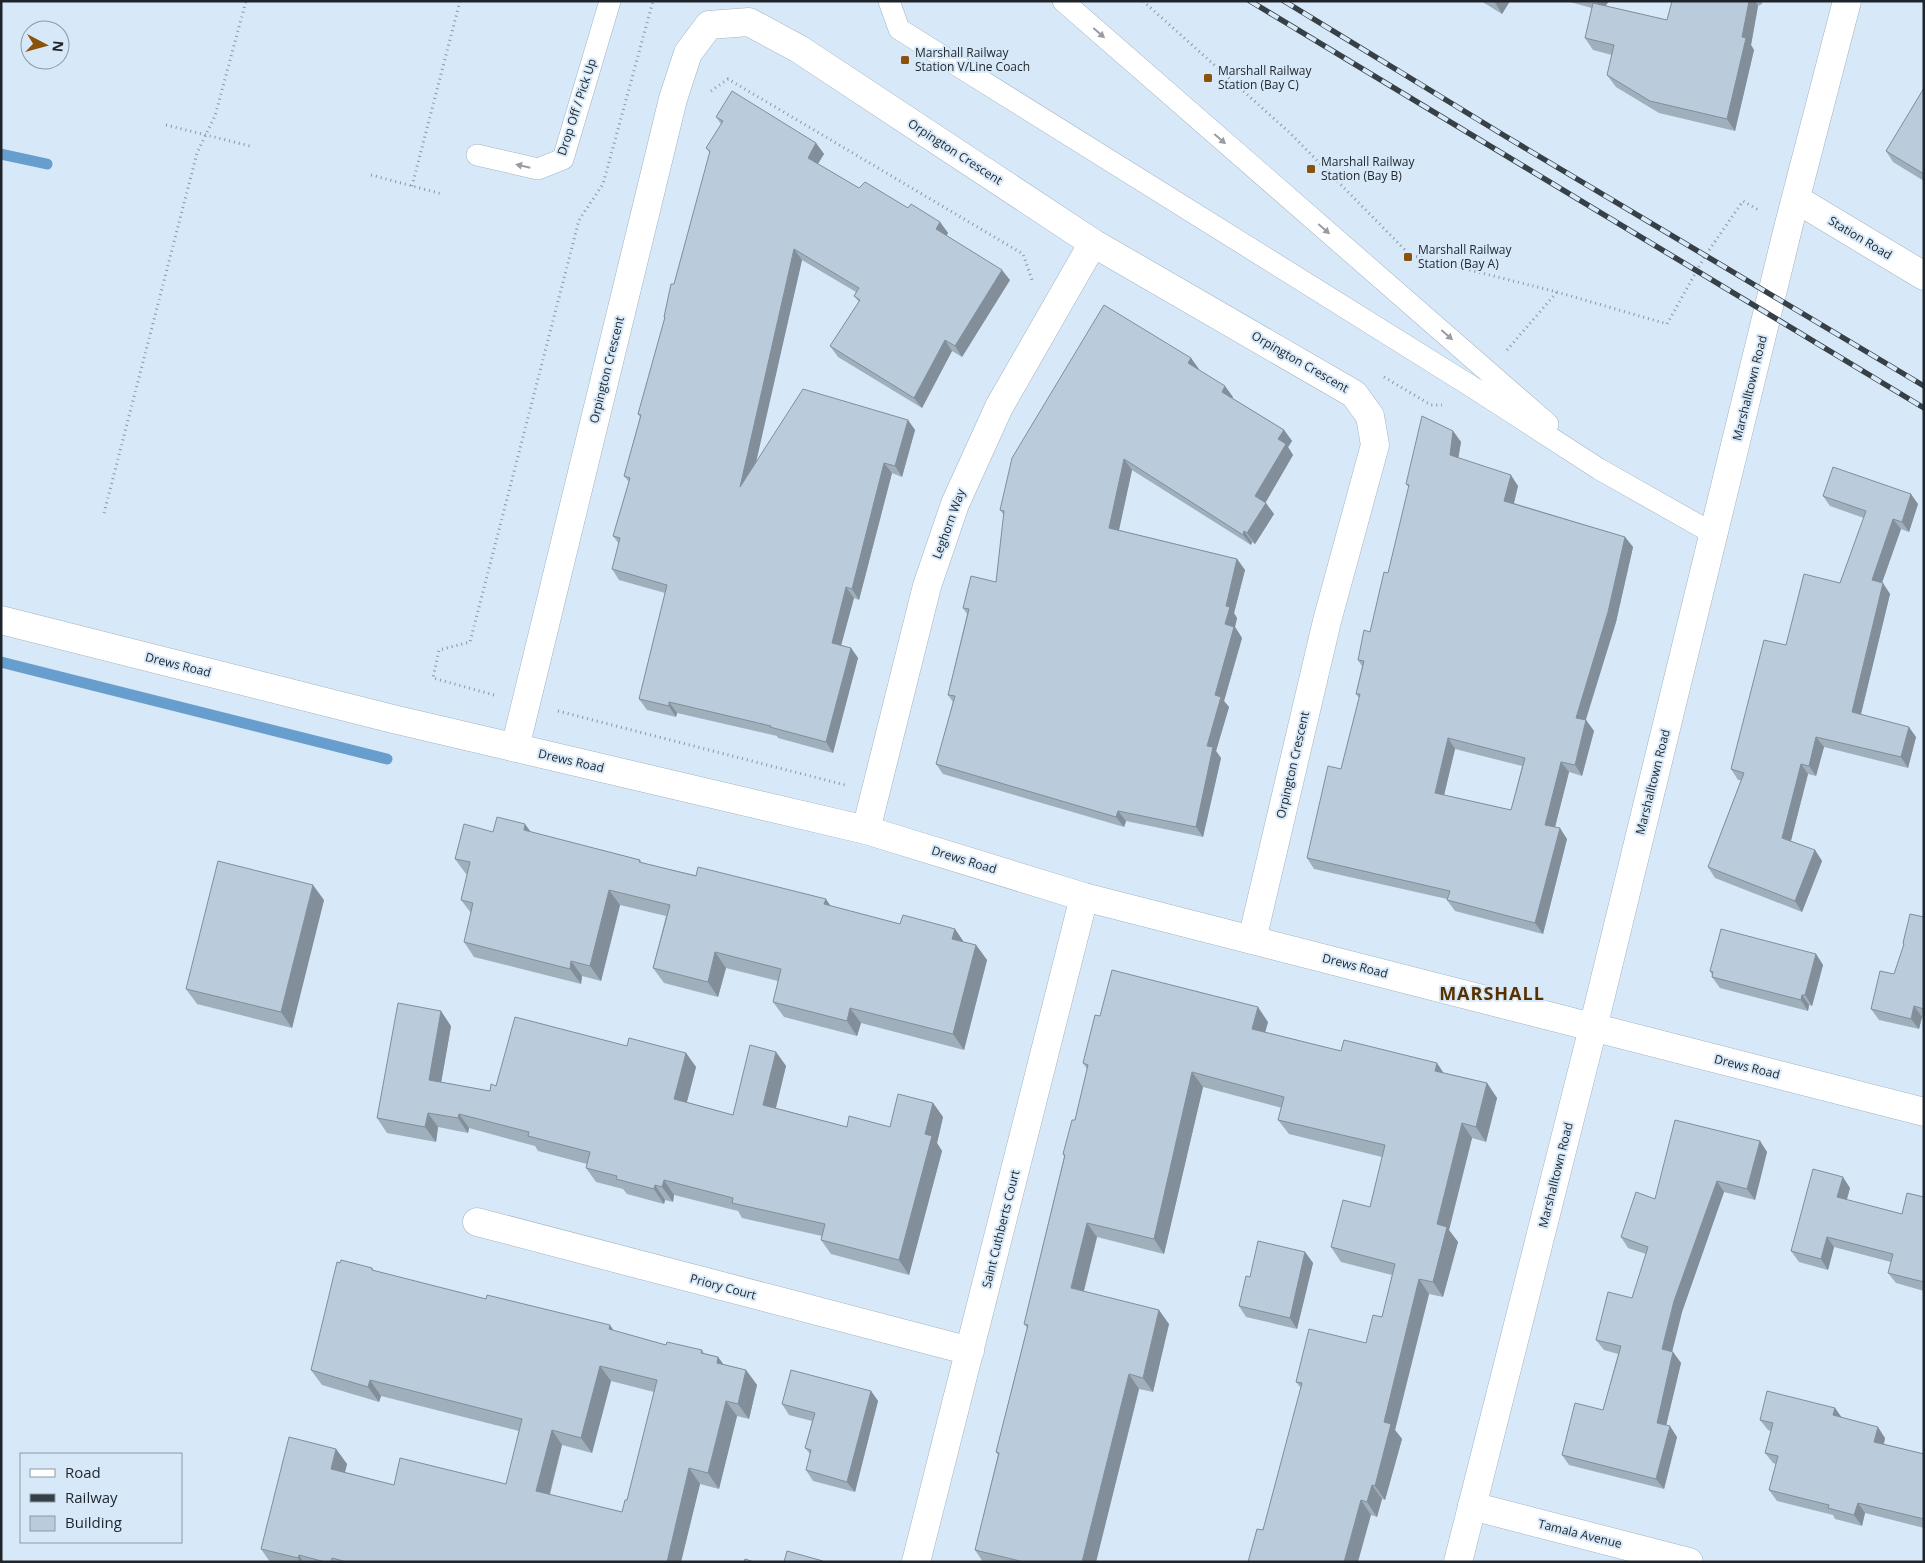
<svg xmlns="http://www.w3.org/2000/svg" width="1925" height="1563" font-family="'Open Sans',sans-serif">
<rect width="100%" height="100%" fill="#d7e9f9"/>
<g fill="none" stroke-linecap="round" stroke-linejoin="round">
<path stroke="#689ece" stroke-width="11" d="M 1,154 L 47,164
M 1,662 L 387,759"/>
<defs>
<path id="service" d="M 889,1 L 899,29 L 1474,388 L 1599,469 L 1714,534
M 1063,1 L 1548,424
M 477,155 L 538,169 L 563,159 L 610,1"/>
<path id="minor" d="M 1796,199 L 1924,276
M 1,620 L 393,719 L 866,830 L 1084,897 L 1924,1112
M 515,748 L 673,99 L 688,53 L 709,25 L 749,22 L 799,49 L 1093,243 L 1354,394 L 1370,416 L 1375,445 L 1327,621 L 1252,940
M 866,830 L 927,586 L 955,504 L 999,407 L 1093,243
M 477,1222 L 970,1351
M 1472,1506 L 1689,1562
M 916,1562 L 1084,897"/>
<path id="tertiary" d="M 1458,1562 L 1593,1028 L 1788,228 L 1847,1"/>
</defs>
<use href="#service" stroke="#a2b3c2" stroke-width="22"/>
<use href="#minor" stroke="#a2b3c2" stroke-width="29"/>
<use href="#tertiary" stroke="#a2b3c2" stroke-width="29"/>
<path stroke="#8a97a2" stroke-width="3" stroke-dasharray="1 4" stroke-linecap="butt" d="M 1143,1 L 1290,133 L 1410,255 L 1557,292 L 1667,324 L 1705,256 L 1743,201 L 1760,211
M 711,91 L 728,79 L 1023,254 L 1033,283
M 166,125 L 250,146
M 371,175 L 442,194
M 412,186 L 460,1
M 1507,350 L 1557,292
M 1384,377 L 1431,405 L 1442,405
M 104,513 L 197,153 L 215,116 L 246,1
M 494,695 L 433,678 L 439,650 L 470,642 L 579,220 L 603,184 L 653,1
M 558,711 L 845,785"/>
<use href="#service" stroke="#fff" stroke-width="21"/>
<use href="#minor" stroke="#fff" stroke-width="28"/>
<use href="#tertiary" stroke="#fff" stroke-width="28"/>
<defs>
<path id="rail" d="M 1250,1 L 1924,408
M 1284,1 L 1505,136 L 1924,386"/>
</defs>
<use href="#rail" stroke="#384047" stroke-width="5.5"/>
<use href="#rail" stroke="#d7e9f9" stroke-width="4" stroke-dasharray="11" stroke-linecap="butt"/>
</g>
<path fill="#a0afbc" fill-rule="evenodd" d="M 1481,1 L 1510,1 L 1502,14 Z
M 1566,1 L 1609,1 L 1606,6 L 1667,20 L 1672,1 L 1762,1 L 1762,4 L 1758,6 L 1751,45 L 1754,50 L 1735,131 L 1659,113 L 1616,87 L 1607,75 L 1612,55 L 1593,50 L 1585,38 L 1592,8 Z
M 1924,88 L 1924,181 L 1893,162 L 1886,151 Z
M 716,117 L 816,143 L 824,154 L 818,164 L 859,188 L 908,208 L 940,222 L 948,233 L 946,235 L 1010,280 L 962,357 L 952,351 L 922,408 L 838,357 L 830,346 L 859,302 L 854,296 L 856,292 L 802,260 L 755,463 L 908,420 L 915,430 L 902,477 L 892,473 L 859,600 L 854,598 L 841,645 L 851,648 L 858,658 L 833,753 L 778,738 L 777,736 L 677,713 L 676,717 L 647,710 L 639,699 L 665,593 L 619,580 L 612,569 L 619,544 L 613,536 L 629,482 L 624,476 L 640,417 L 638,414 L 665,319 L 664,317 L 674,284 L 710,153 L 706,148 L 721,124 Z
M 1191,358 L 1198,370 L 1233,397 L 1232,398 L 1284,430 L 1292,441 L 1288,447 L 1293,455 L 1265,503 L 1274,514 L 1255,544 L 1252,542 L 1251,545 L 1132,470 L 1119,530 L 1237,559 L 1245,570 L 1234,613 L 1237,618 L 1235,627 L 1242,638 L 1224,701 L 1229,707 L 1216,751 L 1221,758 L 1203,837 L 1126,821 L 1124,827 L 943,774 L 936,764 L 953,702 L 948,695 L 967,614 L 963,608 L 996,582 L 1004,515 L 1000,510 Z
M 1453,431 L 1461,442 L 1458,458 L 1518,486 L 1514,503 L 1625,537 L 1633,547 L 1616,622 L 1586,720 L 1594,731 L 1582,776 L 1569,772 L 1555,827 L 1567,839 L 1543,934 L 1455,911 L 1447,900 L 1447,899 L 1314,869 L 1307,858 L 1341,769 L 1359,698 L 1356,694 L 1362,666 L 1358,660 L 1370,632 L 1388,573 L 1409,488 L 1406,484 ZM 1455,749 L 1522,766 L 1511,810 L 1444,795 Z
M 1823,496 L 1918,504 L 1909,532 L 1901,529 L 1882,583 L 1890,594 L 1861,714 L 1916,737 L 1908,768 L 1824,747 L 1816,776 L 1808,774 L 1791,841 L 1815,850 L 1822,861 L 1802,912 L 1715,878 L 1708,867 L 1741,780 L 1738,780 L 1731,769 L 1786,645 L 1840,583 L 1864,518 L 1830,506 Z
M 530,832 L 640,860 L 642,863 L 831,906 L 900,924 L 955,929 L 964,942 L 976,945 L 987,960 L 964,1050 L 861,1023 L 857,1036 L 784,1017 L 773,1002 L 778,981 L 726,968 L 718,997 L 664,983 L 653,968 L 666,916 L 620,905 L 601,981 L 582,976 L 581,984 L 474,957 L 464,942 L 471,913 L 461,900 L 467,874 L 466,874 L 455,859 Z
M 324,900 L 292,1028 L 197,1004 L 186,989 Z
M 1924,917 L 1924,1018 L 1922,1017 L 1919,1029 L 1879,1020 L 1871,1009 L 1894,974 L 1904,945 L 1903,943 Z
M 1816,954 L 1823,965 L 1812,1006 L 1809,1005 L 1808,1011 L 1720,988 L 1712,977 L 1712,975 L 1710,971 Z
M 1268,1022 L 1265,1032 L 1341,1051 L 1444,1073 L 1487,1083 L 1497,1098 L 1486,1142 L 1472,1138 L 1449,1230 L 1458,1242 L 1443,1297 L 1429,1294 L 1395,1430 L 1402,1439 L 1385,1500 L 1382,1499 L 1377,1517 L 1371,1515 L 1263,1530 L 1301,1388 L 1296,1382 L 1366,1343 L 1382,1317 L 1392,1275 L 1341,1262 L 1331,1247 L 1370,1207 L 1382,1157 L 1289,1134 L 1278,1120 L 1282,1108 L 1203,1087 L 1164,1254 L 1097,1237 L 1084,1291 L 1169,1324 L 1153,1392 L 1139,1389 L 1096,1562 L 983,1562 L 975,1550 L 998,1455 L 996,1452 L 1027,1328 L 1024,1324 L 1064,1157 L 1063,1154 L 1075,1120 L 1087,1069 L 1083,1063 Z
M 451,1026 L 441,1082 L 490,1091 L 496,1086 L 627,1046 L 686,1053 L 696,1067 L 687,1102 L 733,1115 L 776,1052 L 786,1066 L 776,1108 L 847,1127 L 890,1127 L 933,1103 L 943,1117 L 937,1143 L 942,1151 L 909,1275 L 831,1254 L 821,1240 L 822,1236 L 742,1218 L 738,1211 L 674,1195 L 673,1202 L 665,1200 L 664,1204 L 627,1194 L 623,1189 L 596,1182 L 586,1168 L 587,1164 L 538,1151 L 535,1146 L 469,1128 L 468,1133 L 438,1127 L 436,1142 L 387,1133 L 377,1118 Z
M 1760,1141 L 1767,1152 L 1755,1200 L 1724,1192 L 1682,1312 L 1672,1352 L 1673,1352 L 1681,1363 L 1666,1426 L 1677,1437 L 1664,1489 L 1569,1465 L 1562,1455 L 1603,1410 L 1618,1354 L 1604,1350 L 1596,1340 L 1632,1298 L 1646,1254 L 1628,1248 L 1621,1237 L 1655,1199 Z
M 1850,1188 L 1847,1200 L 1902,1214 L 1924,1197 L 1924,1291 L 1896,1283 L 1888,1273 L 1891,1262 L 1834,1247 L 1828,1270 L 1799,1262 L 1791,1251 Z
M 1305,1252 L 1313,1263 L 1297,1329 L 1246,1317 L 1239,1306 L 1250,1277 Z
M 372,1268 L 374,1271 L 614,1331 L 666,1345 L 702,1350 L 704,1353 L 718,1357 L 723,1364 L 746,1370 L 757,1385 L 749,1419 L 737,1416 L 719,1489 L 700,1484 L 681,1562 L 270,1562 L 261,1549 L 336,1449 L 347,1464 L 345,1472 L 394,1485 L 506,1484 L 519,1431 L 381,1396 L 379,1402 L 322,1385 L 311,1370 ZM 611,1381 L 654,1392 L 627,1500 L 622,1512 L 550,1495 L 562,1445 L 592,1453 Z
M 871,1391 L 878,1401 L 855,1492 L 813,1481 L 806,1470 L 810,1454 L 805,1448 L 812,1421 L 789,1415 L 782,1404 Z
M 1835,1408 L 1842,1418 L 1885,1438 L 1884,1444 L 1924,1454 L 1924,1528 L 1865,1513 L 1862,1526 L 1835,1519 L 1833,1515 L 1777,1501 L 1769,1490 L 1776,1464 L 1773,1463 L 1765,1453 L 1771,1431 L 1768,1430 L 1760,1420 Z"/>
<path fill="#828e99" d="M 1494,1 L 1510,1 L 1502,14 Z
M 1596,1 L 1609,1 L 1602,10 Z
M 1749,1 L 1755,1 L 1758,6 L 1751,45 L 1754,50 L 1735,131 L 1727,119 Z
M 816,143 L 824,154 L 815,168 L 808,158 Z
M 940,222 L 948,233 L 944,240 L 936,229 Z
M 794,249 L 802,260 L 748,498 L 740,487 Z
M 1002,270 L 1010,280 L 962,357 L 955,346 Z
M 945,340 L 952,351 L 922,408 L 914,398 Z
M 1191,358 L 1199,369 L 1196,374 L 1188,363 Z
M 1225,386 L 1233,397 L 1229,402 L 1222,392 Z
M 908,420 L 915,430 L 902,477 L 895,466 Z
M 1284,430 L 1292,441 L 1288,447 L 1293,455 L 1263,507 L 1255,496 L 1278,439 Z
M 1453,431 L 1461,442 L 1457,466 L 1450,455 Z
M 1124,459 L 1132,470 L 1117,539 L 1109,528 Z
M 884,463 L 892,473 L 859,600 L 852,589 Z
M 1511,475 L 1518,486 L 1512,511 L 1504,501 Z
M 1911,494 L 1918,504 L 1909,532 L 1902,522 Z
M 1266,503 L 1274,514 L 1255,544 L 1247,533 Z
M 1893,519 L 1901,529 L 1879,591 L 1872,580 Z
M 1244,531 L 1252,542 L 1251,545 L 1243,535 Z
M 1625,537 L 1633,547 L 1616,622 L 1583,728 L 1576,718 Z
M 1237,559 L 1245,570 L 1234,613 L 1237,618 L 1235,627 L 1242,638 L 1224,701 L 1229,707 L 1216,751 L 1221,758 L 1203,837 L 1196,827 L 1225,624 L 1226,606 Z
M 1883,583 L 1890,594 L 1859,722 L 1852,712 Z
M 846,587 L 854,598 L 839,653 L 832,643 Z
M 851,648 L 858,658 L 833,753 L 826,742 Z
M 669,702 L 677,713 L 676,717 L 669,706 Z
M 1586,720 L 1594,731 L 1582,776 L 1575,765 Z
M 1909,727 L 1916,737 L 1908,768 L 1901,757 Z
M 1816,737 L 1824,747 L 1816,776 L 1809,766 Z
M 1448,738 L 1455,749 L 1442,804 L 1435,793 Z
M 1561,762 L 1569,772 L 1553,835 L 1545,825 Z
M 1801,764 L 1808,774 L 1789,848 L 1782,838 Z
M 1118,811 L 1126,821 L 1124,827 L 1116,817 Z
M 525,824 L 536,839 L 524,830 Z
M 1560,828 L 1567,839 L 1543,934 L 1535,923 Z
M 1815,850 L 1822,861 L 1802,912 L 1795,901 Z
M 313,885 L 324,900 L 292,1028 L 281,1012 Z
M 609,890 L 620,905 L 601,981 L 590,966 Z
M 826,899 L 836,914 L 824,904 Z
M 955,929 L 965,944 L 952,939 Z
M 976,945 L 987,960 L 964,1050 L 953,1034 Z
M 715,952 L 726,968 L 718,997 L 708,982 Z
M 1816,954 L 1823,965 L 1812,1006 L 1805,995 Z
M 571,961 L 582,976 L 581,984 L 570,969 Z
M 1802,995 L 1809,1005 L 1808,1011 L 1801,1000 Z
M 1914,1006 L 1922,1017 L 1919,1029 L 1911,1019 Z
M 1258,1007 L 1268,1022 L 1262,1044 L 1252,1029 Z
M 850,1008 L 861,1023 L 857,1036 L 847,1021 Z
M 441,1011 L 451,1026 L 439,1095 L 429,1080 Z
M 776,1052 L 786,1066 L 773,1119 L 763,1105 Z
M 686,1053 L 696,1067 L 684,1113 L 674,1099 Z
M 1437,1063 L 1447,1078 L 1435,1071 Z
M 1192,1072 L 1203,1087 L 1164,1254 L 1154,1239 Z
M 1487,1083 L 1497,1098 L 1486,1142 L 1476,1127 Z
M 933,1103 L 943,1117 L 937,1143 L 942,1151 L 909,1275 L 899,1260 L 925,1134 Z
M 428,1113 L 438,1127 L 436,1142 L 425,1127 Z
M 459,1114 L 469,1128 L 468,1133 L 458,1118 Z
M 1462,1123 L 1472,1138 L 1449,1230 L 1458,1242 L 1443,1297 L 1433,1282 L 1437,1224 Z
M 1760,1141 L 1767,1152 L 1755,1200 L 1747,1189 Z
M 1843,1177 L 1850,1188 L 1844,1208 L 1837,1197 Z
M 664,1180 L 674,1195 L 673,1202 L 662,1187 Z
M 1717,1181 L 1724,1192 L 1682,1312 L 1670,1360 L 1662,1349 L 1674,1301 Z
M 655,1185 L 665,1200 L 664,1204 L 654,1189 Z
M 1087,1223 L 1097,1237 L 1081,1302 L 1071,1288 Z
M 1827,1237 L 1834,1247 L 1828,1270 L 1821,1259 Z
M 1305,1252 L 1313,1263 L 1297,1329 L 1290,1318 Z
M 1419,1279 L 1429,1294 L 1395,1430 L 1402,1439 L 1385,1500 L 1375,1486 L 1384,1422 Z
M 1159,1310 L 1169,1324 L 1153,1392 L 1143,1378 Z
M 610,1325 L 620,1340 L 609,1329 Z
M 1673,1352 L 1681,1363 L 1664,1434 L 1657,1423 Z
M 718,1357 L 729,1372 L 717,1363 Z
M 600,1366 L 611,1381 L 592,1453 L 581,1438 Z
M 746,1370 L 757,1385 L 749,1419 L 738,1404 Z
M 1129,1374 L 1139,1389 L 1096,1562 L 1082,1562 Z
M 370,1380 L 381,1396 L 379,1402 L 368,1387 Z
M 871,1391 L 878,1401 L 855,1492 L 847,1482 Z
M 726,1401 L 737,1416 L 719,1489 L 708,1473 Z
M 1835,1408 L 1842,1418 L 1833,1415 Z
M 1670,1426 L 1677,1437 L 1664,1489 L 1656,1479 Z
M 1878,1427 L 1885,1438 L 1882,1452 L 1874,1442 Z
M 552,1430 L 562,1445 L 546,1507 L 536,1491 Z
M 336,1449 L 347,1464 L 342,1484 L 331,1469 Z
M 689,1468 L 700,1484 L 681,1562 L 667,1562 Z
M 1372,1485 L 1382,1499 L 1377,1517 L 1367,1502 Z
M 1361,1500 L 1371,1515 L 1358,1562 L 1344,1562 Z
M 1858,1503 L 1865,1513 L 1862,1526 L 1854,1515 Z
M 299,1555 L 303,1562 L 300,1562 L 298,1558 Z"/>
<path fill="#bacbdb" stroke="#828e99" fill-rule="evenodd" d="M 1672,1 L 1749,1 L 1742,37 L 1746,38 L 1727,119 L 1650,101 L 1607,75 L 1614,45 L 1585,38 L 1593,3 L 1667,20 Z
M 1924,88 L 1924,174 L 1886,151 Z
M 732,91 L 816,143 L 808,158 L 859,188 L 865,182 L 908,208 L 911,204 L 940,222 L 936,229 L 1002,270 L 955,346 L 945,340 L 914,398 L 830,346 L 860,300 L 854,296 L 859,288 L 794,249 L 740,487 L 803,389 L 908,420 L 895,466 L 884,463 L 852,589 L 846,587 L 832,643 L 851,648 L 826,742 L 770,727 L 771,726 L 669,702 L 669,706 L 639,699 L 667,585 L 612,569 L 620,538 L 613,536 L 630,478 L 624,476 L 641,415 L 638,414 L 665,317 L 664,317 L 671,284 L 674,284 L 710,151 L 706,148 L 723,121 L 716,117 Z
M 1104,305 L 1191,358 L 1188,363 L 1225,386 L 1222,392 L 1284,430 L 1278,439 L 1286,444 L 1255,496 L 1266,503 L 1247,533 L 1244,531 L 1243,535 L 1124,459 L 1109,528 L 1237,559 L 1226,606 L 1230,607 L 1225,624 L 1234,627 L 1215,695 L 1221,697 L 1207,746 L 1213,747 L 1196,827 L 1118,811 L 1116,817 L 936,764 L 955,696 L 948,695 L 969,609 L 963,608 L 971,576 L 996,582 L 1004,511 L 1000,510 L 1012,458 Z
M 1422,416 L 1453,431 L 1450,455 L 1511,475 L 1504,501 L 1625,537 L 1608,612 L 1576,718 L 1586,720 L 1575,765 L 1561,762 L 1545,825 L 1560,828 L 1535,923 L 1447,900 L 1450,891 L 1307,858 L 1328,766 L 1341,769 L 1360,694 L 1356,694 L 1364,661 L 1358,660 L 1364,630 L 1370,632 L 1384,572 L 1388,573 L 1409,485 L 1406,484 ZM 1448,738 L 1525,758 L 1511,810 L 1435,793 Z
M 1833,467 L 1911,494 L 1902,522 L 1893,519 L 1872,580 L 1883,583 L 1852,712 L 1909,727 L 1901,757 L 1816,737 L 1809,766 L 1801,764 L 1782,838 L 1815,850 L 1795,901 L 1708,867 L 1744,773 L 1731,769 L 1764,640 L 1786,645 L 1804,574 L 1840,583 L 1866,511 L 1823,496 Z
M 497,817 L 525,824 L 524,830 L 640,860 L 639,862 L 696,876 L 698,867 L 826,899 L 824,904 L 900,924 L 903,915 L 955,929 L 952,939 L 976,945 L 953,1034 L 850,1008 L 847,1021 L 773,1002 L 781,969 L 715,952 L 708,982 L 653,968 L 670,905 L 609,890 L 590,966 L 571,961 L 570,969 L 464,942 L 473,903 L 461,900 L 470,862 L 455,859 L 464,824 L 493,832 Z
M 218,861 L 313,885 L 281,1012 L 186,989 Z
M 1910,914 L 1924,917 L 1924,1009 L 1914,1006 L 1911,1019 L 1871,1009 L 1880,971 L 1894,974 L 1904,944 L 1903,943 Z
M 1721,929 L 1816,954 L 1805,995 L 1802,995 L 1801,1000 L 1712,977 L 1713,972 L 1710,971 Z
M 1112,970 L 1258,1007 L 1252,1029 L 1341,1051 L 1344,1040 L 1437,1063 L 1435,1071 L 1487,1083 L 1476,1127 L 1462,1123 L 1437,1224 L 1447,1227 L 1433,1282 L 1419,1279 L 1384,1422 L 1391,1424 L 1375,1486 L 1372,1485 L 1367,1502 L 1361,1500 L 1344,1562 L 1248,1562 L 1257,1529 L 1263,1530 L 1302,1383 L 1296,1382 L 1309,1329 L 1366,1343 L 1373,1315 L 1382,1317 L 1395,1264 L 1331,1247 L 1343,1200 L 1370,1207 L 1385,1145 L 1278,1120 L 1284,1097 L 1192,1072 L 1154,1239 L 1087,1223 L 1071,1288 L 1159,1310 L 1143,1378 L 1129,1374 L 1082,1562 L 1024,1562 L 975,1550 L 999,1453 L 996,1452 L 1028,1325 L 1024,1324 L 1065,1155 L 1063,1154 L 1072,1120 L 1075,1120 L 1088,1065 L 1083,1063 L 1095,1015 L 1100,1016 Z
M 398,1003 L 441,1011 L 429,1080 L 490,1091 L 491,1084 L 496,1086 L 515,1017 L 627,1046 L 629,1038 L 686,1053 L 674,1099 L 733,1115 L 750,1045 L 776,1052 L 763,1105 L 847,1127 L 849,1116 L 890,1127 L 898,1094 L 933,1103 L 925,1134 L 932,1136 L 899,1260 L 821,1240 L 825,1224 L 732,1203 L 733,1198 L 664,1180 L 662,1187 L 655,1185 L 654,1189 L 616,1179 L 617,1176 L 586,1168 L 590,1152 L 528,1136 L 529,1132 L 459,1114 L 458,1118 L 428,1113 L 425,1127 L 377,1118 Z
M 1675,1120 L 1760,1141 L 1747,1189 L 1717,1181 L 1674,1301 L 1662,1349 L 1673,1352 L 1657,1423 L 1670,1426 L 1656,1479 L 1562,1455 L 1575,1403 L 1603,1410 L 1621,1346 L 1596,1340 L 1608,1292 L 1632,1298 L 1648,1247 L 1621,1237 L 1636,1192 L 1655,1199 Z
M 1813,1169 L 1843,1177 L 1837,1197 L 1902,1214 L 1907,1193 L 1924,1197 L 1924,1282 L 1888,1273 L 1893,1254 L 1827,1237 L 1821,1259 L 1791,1251 Z
M 1258,1241 L 1305,1252 L 1290,1318 L 1239,1306 L 1246,1276 L 1250,1277 Z
M 341,1260 L 372,1268 L 372,1270 L 486,1299 L 487,1295 L 610,1325 L 609,1329 L 666,1345 L 667,1342 L 702,1350 L 701,1353 L 718,1357 L 717,1363 L 746,1370 L 738,1404 L 726,1401 L 708,1473 L 689,1468 L 667,1562 L 347,1562 L 332,1558 L 331,1562 L 325,1562 L 299,1555 L 298,1558 L 261,1549 L 289,1437 L 336,1449 L 331,1469 L 394,1485 L 400,1458 L 506,1484 L 522,1419 L 370,1380 L 368,1387 L 311,1370 L 337,1262 L 340,1263 ZM 600,1366 L 657,1380 L 627,1500 L 625,1500 L 622,1512 L 536,1491 L 552,1430 L 581,1438 Z
M 791,1370 L 871,1391 L 847,1482 L 806,1470 L 811,1450 L 805,1448 L 815,1413 L 782,1404 Z
M 1767,1391 L 1835,1408 L 1833,1415 L 1878,1427 L 1874,1442 L 1924,1454 L 1924,1519 L 1858,1503 L 1854,1515 L 1828,1508 L 1829,1505 L 1769,1490 L 1778,1456 L 1765,1453 L 1773,1423 L 1760,1420 Z
M 787,1551 L 823,1561 L 823,1562 L 784,1562 Z
M 745,1559 L 754,1562 L 744,1562 Z"/>
<defs><path id="oneway-solid" d="M-6-.8H1V-3.2L6.5 0L1 3.2V.8H-6Z" transform="scale(1.25)"/></defs>
<g fill="#9a9c9f">
<use href="#oneway-solid" transform="translate(1099 33) rotate(41)"/>
<use href="#oneway-solid" transform="translate(1220 139) rotate(41)"/>
<use href="#oneway-solid" transform="translate(523 166) rotate(-167)"/>
<use href="#oneway-solid" transform="translate(1324 229) rotate(41)"/>
<use href="#oneway-solid" transform="translate(1447 335) rotate(41)"/>
</g>
<g fill="#8b520b" stroke="#d7e9f9" stroke-width="2">
<rect x="900" y="55" width="10" height="10" rx="2.5"/>
<rect x="1203" y="73" width="10" height="10" rx="2.5"/>
<rect x="1306" y="164" width="10" height="10" rx="2.5"/>
<rect x="1403" y="252" width="10" height="10" rx="2.5"/>
</g>
<g text-anchor="middle" stroke-width="4" stroke-linejoin="round" paint-order="stroke">
<g font-size="12" fill="#1e242a" stroke="#d7e9f9" text-anchor="start">
<text x="915" y="57">Marshall Railway<tspan x="915" dy="14">Station V/Line Coach</tspan></text>
<text x="1218" y="75">Marshall Railway<tspan x="1218" dy="14">Station (Bay C)</tspan></text>
<text x="1321" y="166">Marshall Railway<tspan x="1321" dy="14">Station (Bay B)</tspan></text>
<text x="1418" y="254">Marshall Railway<tspan x="1418" dy="14">Station (Bay A)</tspan></text>
</g>
<g font-size="12" fill="#1e242a" stroke="#d7e9f9">
<text transform="translate(577 107) rotate(-72)" y="4">Drop Off / Pick Up</text>
<text transform="translate(955 152) rotate(33)" y="4">Orpington Crescent</text>
<text transform="translate(1860 238) rotate(31)" y="4">Station Road</text>
<text transform="translate(1300 362) rotate(30)" y="4">Orpington Crescent</text>
<text transform="translate(607 370) rotate(-76)" y="4">Orpington Crescent</text>
<text transform="translate(1750 388) rotate(-76)" y="4">Marshalltown Road</text>
<text transform="translate(949 524) rotate(-70)" y="4">Leghorn Way</text>
<text transform="translate(178 665) rotate(14)" y="4">Drews Road</text>
<text transform="translate(571 761) rotate(13)" y="4">Drews Road</text>
<text transform="translate(1293 765) rotate(-77)" y="4">Orpington Crescent</text>
<text transform="translate(1653 782) rotate(-76)" y="4">Marshalltown Road</text>
<text transform="translate(964 860) rotate(17)" y="4">Drews Road</text>
<text transform="translate(1355 966) rotate(14)" y="4">Drews Road</text>
<text transform="translate(1747 1067) rotate(14)" y="4">Drews Road</text>
<text transform="translate(1556 1175) rotate(-76)" y="4">Marshalltown Road</text>
<text transform="translate(1001 1229) rotate(-76)" y="4">Saint Cuthberts Court</text>
<text transform="translate(723 1287) rotate(15)" y="4">Priory Court</text>
<text transform="translate(1580 1534) rotate(14)" y="4">Tamala Avenue</text>
</g>
<g font-size="18" font-weight="bold" letter-spacing="1" fill="#593101" stroke="#d7e9f9">
<text x="1492" y="1000">MARSHALL</text>
</g>
</g>
<rect width="1925" height="1563" fill="none" stroke="#1e242a" stroke-width="5"/>
<rect x="20" y="1453" width="162" height="90" fill="#d7e9f9" stroke="#8d9aa6"/>
<rect x="30" y="1469" width="25" height="8" fill="#ffffff" stroke="#8d9aa6"/>
<text x="65" y="1478" font-size="15" fill="#1e242a">Road</text>
<rect x="30" y="1494" width="25" height="8" fill="#384047" stroke="#8d9aa6"/>
<text x="65" y="1503" font-size="15" fill="#1e242a">Railway</text>
<rect x="30" y="1516" width="25" height="15" fill="#bacbdb" stroke="#8d9aa6"/>
<text x="65" y="1528" font-size="15" fill="#1e242a">Building</text>
<g transform="translate(45 45) rotate(96)"><circle r="24" fill="#d7e9f9" stroke="#8d9aa6"/>
<path d="M0-4L9 19L0 12L-9 19Z" fill="#8b520b"/>
<text y="-8" font-size="14" font-weight="bold" text-anchor="middle" fill="#1e242a">N</text>
</g>
</svg>
